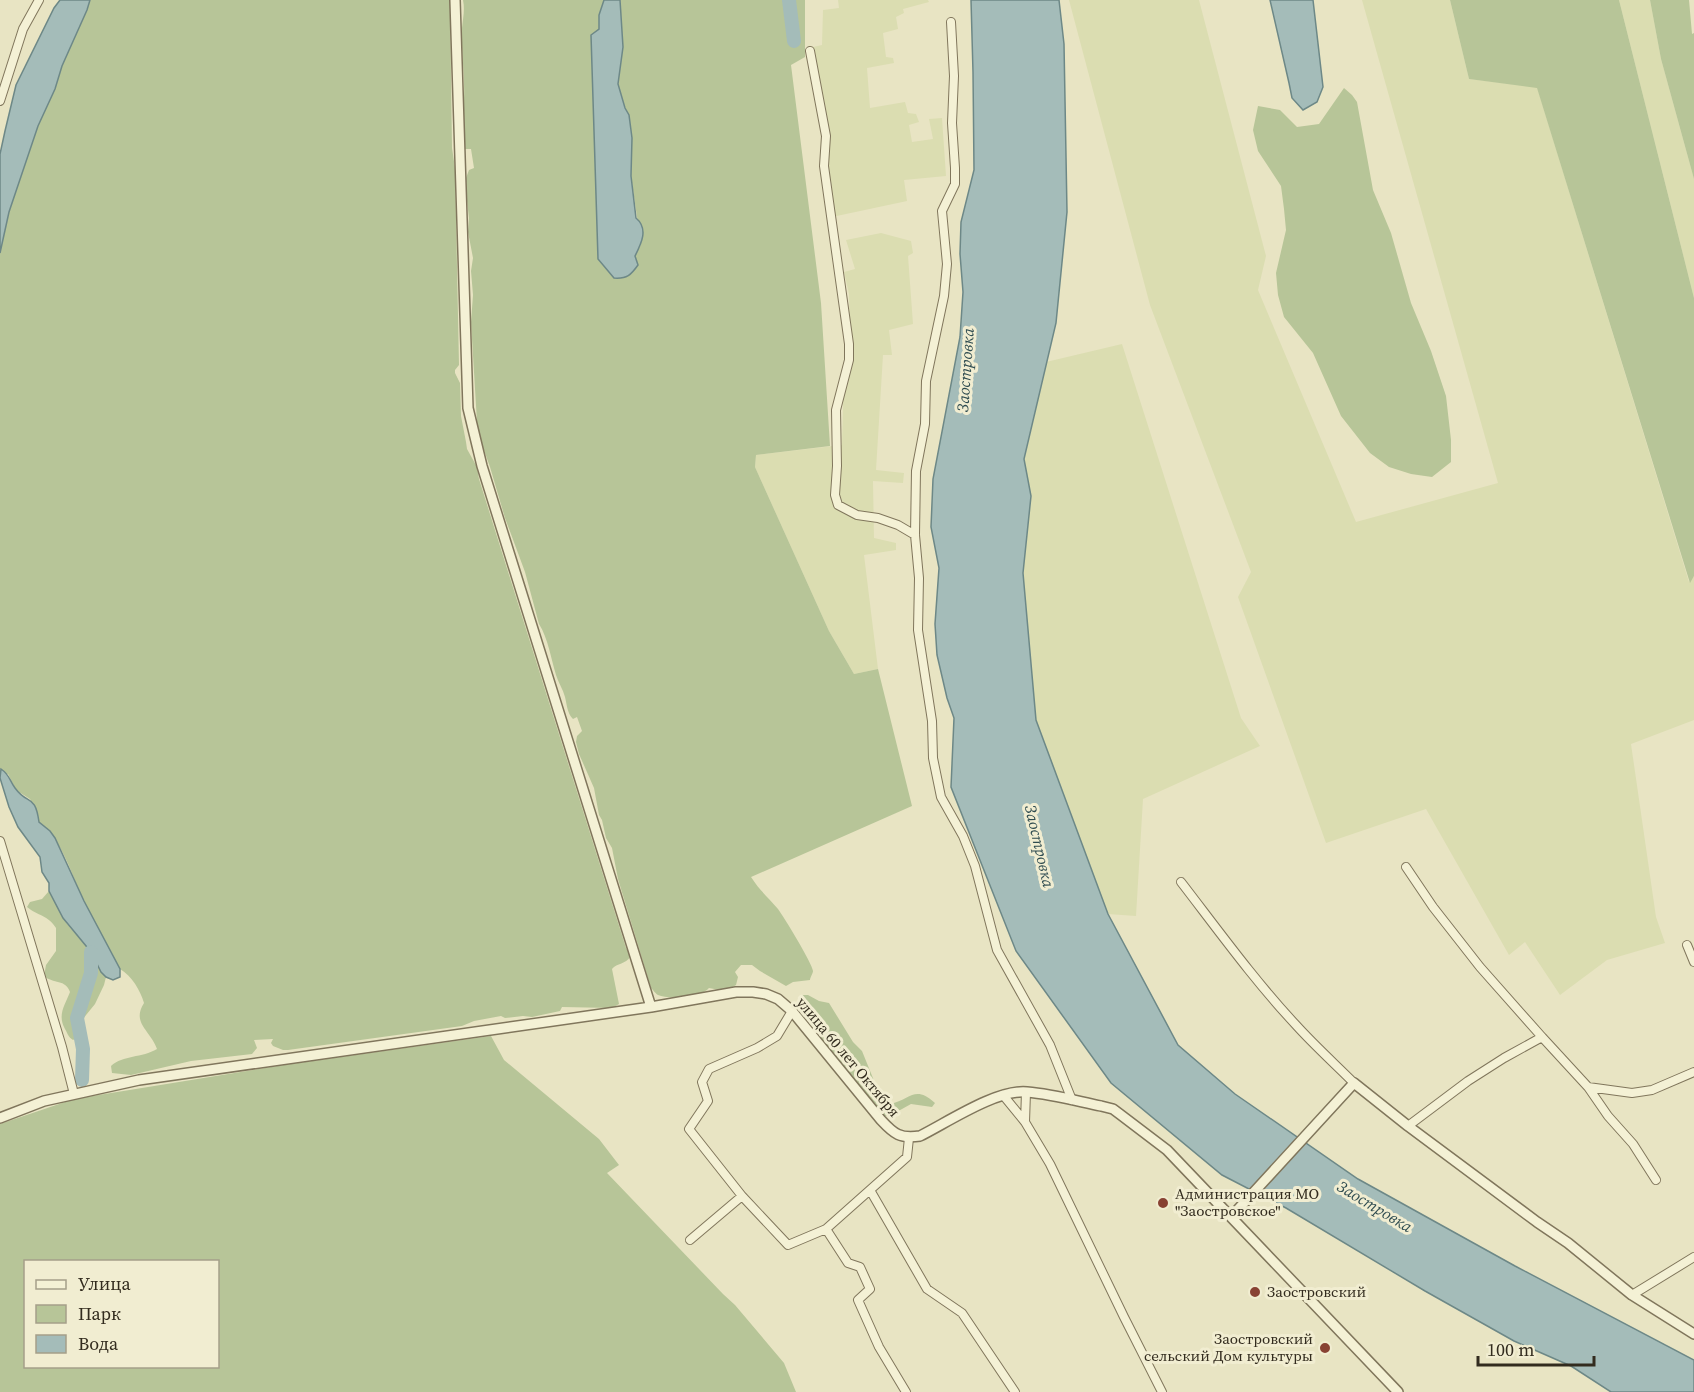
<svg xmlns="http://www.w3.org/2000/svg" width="1694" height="1392" font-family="'Source Serif 4',serif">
<rect width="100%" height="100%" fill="#e8e4c3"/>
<path fill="#dbddb1" d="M 838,0 L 928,0 L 929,2 L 903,9 L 904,13 L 896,17 L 898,29 L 883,33 L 886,57 L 893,58 L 894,63 L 867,68 L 870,108 L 905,102 L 908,113 L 916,114 L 919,122 L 909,125 L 912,142 L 933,139 L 929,119 L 942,118 L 946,176 L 904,180 L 907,201 L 832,217 L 823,171 L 828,166 L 813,47 L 822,45 L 823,10 L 839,8 Z
M 1069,0 L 1199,0 L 1266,256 L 1258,290 L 1356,522 L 1498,483 L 1362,0 L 1450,0 L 1469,79 L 1537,87 L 1689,582 L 1694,576 L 1694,720 L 1631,744 L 1656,917 L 1665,943 L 1607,960 L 1560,995 L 1525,942 L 1509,955 L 1426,809 L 1326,843 L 1238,597 L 1251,572 L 1150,305 Z
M 1619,0 L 1650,0 L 1661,59 L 1694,179 L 1694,298 Z
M 881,233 L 911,241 L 913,253 L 908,256 L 913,324 L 889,330 L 892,355 L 883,355 L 876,470 L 904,473 L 903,483 L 873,481 L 874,538 L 896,543 L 896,550 L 864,555 L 878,669 L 854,674 L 829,631 L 755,467 L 756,455 L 842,445 L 845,336 L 850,334 L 849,294 L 844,272 L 855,269 L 846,240 Z
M 1122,344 L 1241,718 L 1260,746 L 1143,799 L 1136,916 L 1108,914 L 1036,720 L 1023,573 L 1031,496 L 1024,460 L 1034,419 L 1046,362 Z"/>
<path fill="#b7c598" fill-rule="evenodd" d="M 90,0 L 450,0 L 452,148 L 455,168 L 459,365 L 455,370 L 455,373 L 460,383 L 461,416 L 466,442 L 467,449 L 477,467 L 479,479 L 626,948 L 629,952 L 630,957 C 626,964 617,963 612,969 L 619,1004 L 612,1008 L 562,1007 L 560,1011 L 532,1017 L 523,1016 L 505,1018 L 501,1016 L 474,1021 L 462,1026 L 288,1050 L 283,1050 L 273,1046 L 271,1043 L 273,1039 L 254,1040 L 257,1048 L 252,1054 L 191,1061 L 131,1075 L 112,1073 L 111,1066 C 123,1055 142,1058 157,1049 C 151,1031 131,1023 144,1003 C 140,990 132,976 120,969 C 108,947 96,925 85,903 C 73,879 61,836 39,822 L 38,814 L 30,799 L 16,790 L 8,774 L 0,776 L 0,253 L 9,212 L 38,126 L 55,89 L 62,66 L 87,10 Z
M 463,0 L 604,0 L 599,15 L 599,29 L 595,32 L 598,259 L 614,278 L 635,256 L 641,244 L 631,176 L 632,138 L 629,115 L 625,108 L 618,84 L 623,47 L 620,0 L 805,0 L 805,57 L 791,65 L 821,303 L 830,446 L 756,455 L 755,467 L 829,631 L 854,674 L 878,669 L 912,806 L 751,877 C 760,891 768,897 778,909 C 784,917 812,963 813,971 C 813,973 810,978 810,980 L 793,982 L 786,986 L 760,971 L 752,965 L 741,965 L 735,972 L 738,977 L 736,985 L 725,991 L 709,988 C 702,997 669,1000 658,995 C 656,994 653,990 651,988 L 618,879 L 612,848 L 606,838 L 602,820 L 599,815 L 594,788 L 579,754 L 576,742 L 577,736 L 582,731 L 577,717 L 573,719 C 567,713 567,705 565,697 C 563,689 558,682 556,675 C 551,659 548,638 539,624 L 525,572 L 505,518 L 490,467 L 480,439 L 477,422 L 471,322 L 473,295 L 471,271 L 473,258 L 468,232 L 469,218 L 467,201 L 466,178 L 469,170 L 474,168 L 471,149 L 465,149 C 457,137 463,112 464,98 C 465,75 461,51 462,28 C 463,18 465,10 463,0 Z
M 1450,0 L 1619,0 L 1694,298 L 1694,576 L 1690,583 L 1537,88 L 1469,79 Z
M 1650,0 L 1689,0 L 1692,34 L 1694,33 L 1694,179 L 1661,59 Z
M 1344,88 L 1352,95 L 1357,102 L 1373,190 L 1391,233 L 1411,303 L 1431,351 L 1446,396 L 1451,440 L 1451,462 L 1432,477 L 1411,474 L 1389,467 L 1370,453 L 1341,416 L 1313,353 L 1284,317 L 1278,295 L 1276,273 L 1286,230 L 1284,209 L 1281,186 L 1258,151 L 1253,130 L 1258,106 L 1280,110 L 1297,127 L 1319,124 Z
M 49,891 L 67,924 L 91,952 L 101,972 L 106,977 L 104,985 L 95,1004 L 82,1020 L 78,1037 L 73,1040 C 68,1037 68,1034 65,1029 C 57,1015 65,1005 70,992 C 66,979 53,984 44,976 L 46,965 L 56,951 L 56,928 C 48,915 38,916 27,907 L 30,902 L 42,899 Z
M 803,995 L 808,995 L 819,1001 L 829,1003 L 853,1042 L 862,1051 L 879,1093 L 886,1103 L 891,1104 C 911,1099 915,1085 935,1103 L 932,1107 L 911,1104 L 893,1114 L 884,1117 L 806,1021 L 798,1007 L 799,998 Z
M 491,1036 L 504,1060 L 599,1139 L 619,1165 L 607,1173 L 723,1294 L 735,1305 L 784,1363 L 796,1392 L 0,1392 L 0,1124 L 74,1099 L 284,1065 ZM 26,1262 L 218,1262 L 218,1366 L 26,1366 Z"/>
<path fill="#a4bcb9" stroke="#6d8887" stroke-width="1.5" d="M 60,0 L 90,0 L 87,10 L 62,66 L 55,89 L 38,126 L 9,212 L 0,253 L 0,154 L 5,131 L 16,85 L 54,8 Z
M 604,0 L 620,0 L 623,47 L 618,84 L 625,108 L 629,115 L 632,138 L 631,176 L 636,218 C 649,229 641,244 635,256 L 638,265 C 631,275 627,279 614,278 L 598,259 L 591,35 L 599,29 L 599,15 Z
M 971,0 L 1059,0 L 1064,44 L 1067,212 L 1056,323 L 1024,459 L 1031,496 L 1023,573 L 1036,720 L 1108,914 L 1178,1045 L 1235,1094 L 1358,1179 L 1515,1266 L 1694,1360 L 1694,1392 L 1611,1392 L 1571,1366 L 1514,1341 L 1425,1291 L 1286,1208 L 1222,1175 L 1111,1083 L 1016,951 L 951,787 L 954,718 L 947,698 L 937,655 L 935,624 L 939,568 L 931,527 L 933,479 L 960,337 L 963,292 L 960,254 L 961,222 L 974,170 L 973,72 Z
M 1270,0 L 1313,0 L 1323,87 L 1317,102 L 1303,110 L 1292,98 L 1289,83 Z
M 1,769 C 10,775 9,780 15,788 C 28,806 35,793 39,822 L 50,831 L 55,838 L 84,901 L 120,969 L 120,977 L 113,980 L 106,977 L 101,972 L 91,952 L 63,918 L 49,891 L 49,883 L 42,872 L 40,857 L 18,827 L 9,807 L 0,778 Z"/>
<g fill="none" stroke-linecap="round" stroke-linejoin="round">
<path stroke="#a4bcb9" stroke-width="14" d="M 789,0 L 794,41
M 82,1080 L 83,1049 L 77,1018 L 91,973 L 91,952"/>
<defs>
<path id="minor" d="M 951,22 L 954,76 L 952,123 L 955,168 L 955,184 L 942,211 L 947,264 L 944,296 L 926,381 L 925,424 L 916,471 L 915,535 L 919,578 L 918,630 L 932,721 L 933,758 L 941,797 L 963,836 L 975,866 L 997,950 L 1050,1045 L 1072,1100
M 810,51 L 826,136 L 824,166 L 849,344 L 849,360 L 836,410 L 837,466 L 835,495 L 838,505 L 857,515 L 878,518 L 898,525 L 915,535
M 0,101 L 23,29 L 39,0
M 0,841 L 62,1047 L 74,1094
M 1406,867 L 1433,907 L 1480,967 L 1542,1037
M 1181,882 C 1218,930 1254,980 1296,1025 C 1314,1045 1335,1064 1354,1083
M 1687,945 L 1694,962
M 1588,1087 L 1608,1116 L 1633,1144 L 1656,1180
M 1026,1092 L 1025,1122 L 1050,1164 L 1124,1317 L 1162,1392
M 1003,1095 L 1025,1122
M 1408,1126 L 1468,1081 L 1504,1058 L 1542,1037 L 1588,1087 L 1632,1093 L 1652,1090 L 1694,1072
M 870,1190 L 927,1289 L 962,1313 L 1015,1392
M 742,1196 L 689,1129 L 708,1101 L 702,1082 L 709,1069 L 757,1048 L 777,1036 L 792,1011
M 826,1229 L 848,1263 L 860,1267 L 870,1289 L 858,1300 L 879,1347 L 906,1392
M 690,1240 L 742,1196 L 788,1245 L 826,1229 L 907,1157 L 909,1138
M 1632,1295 L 1694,1257"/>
<path id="tertiary" d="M 455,0 L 468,408 L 482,466 L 651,1007
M 0,1118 L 44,1101 L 139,1080 L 651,1007 L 736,992 L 753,992 L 766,994 L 778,999 L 792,1011 L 881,1120 C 894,1134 900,1139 920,1136 C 948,1122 997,1089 1027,1092 C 1052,1094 1077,1101 1101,1106 L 1113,1109 L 1121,1115 L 1167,1150 L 1398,1392
M 1231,1217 L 1354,1083 L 1408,1126 L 1537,1222 L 1568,1243 L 1632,1295 L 1694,1334"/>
</defs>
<use href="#minor" stroke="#80765c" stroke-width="10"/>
<use href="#tertiary" stroke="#80765c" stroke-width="12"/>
<use href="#minor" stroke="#f4f1d5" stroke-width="8"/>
<use href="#tertiary" stroke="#f4f1d5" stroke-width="9"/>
</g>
<g fill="#884233" stroke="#f1edd1" stroke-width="2">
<circle cx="1163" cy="1203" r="6"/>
<circle cx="1255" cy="1292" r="6"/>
<circle cx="1325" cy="1348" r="6"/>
</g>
<g text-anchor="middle" stroke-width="6" stroke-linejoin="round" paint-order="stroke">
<g font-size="15" fill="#322b1e" stroke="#f1edd1">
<text transform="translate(848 1057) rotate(50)" y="5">улица 60 лет Октября</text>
</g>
<g font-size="15" fill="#322b1e" stroke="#f1edd1" text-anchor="start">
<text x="1175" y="1199">Администрация МО<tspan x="1175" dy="17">"Заостровское"</tspan></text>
<text x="1267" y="1297">Заостровский</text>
<text x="1313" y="1344" text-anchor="end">Заостровский<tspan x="1313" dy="17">сельский Дом культуры</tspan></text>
</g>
<g font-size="16" font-style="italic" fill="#2f4c50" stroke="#f1edd1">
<text transform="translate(965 370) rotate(-86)" y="6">Заостровка</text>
<text transform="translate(1040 846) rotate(77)" y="6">Заостровка</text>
<text transform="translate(1375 1206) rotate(31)" y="6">Заостровка</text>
</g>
</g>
<rect x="24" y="1260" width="195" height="108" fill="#f1edd1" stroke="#a59f89" stroke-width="1.5"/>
<rect x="36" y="1280" width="30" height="9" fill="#f4f1d5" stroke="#a59f89" stroke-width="1.5"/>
<text x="78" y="1290" font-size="18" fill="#322b1e">Улица</text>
<rect x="36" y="1305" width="30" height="18" fill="#b7c598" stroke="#a59f89" stroke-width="1.5"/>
<text x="78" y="1320" font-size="18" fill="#322b1e">Парк</text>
<rect x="36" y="1335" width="30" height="18" fill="#a4bcb9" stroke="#a59f89" stroke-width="1.5"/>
<text x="78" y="1350" font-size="18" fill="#322b1e">Вода</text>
<path d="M1478 1356v9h116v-9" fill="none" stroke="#322b1e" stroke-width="3"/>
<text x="1487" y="1356" font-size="18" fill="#322b1e" stroke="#f1edd1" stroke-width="4.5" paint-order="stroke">100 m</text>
</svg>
